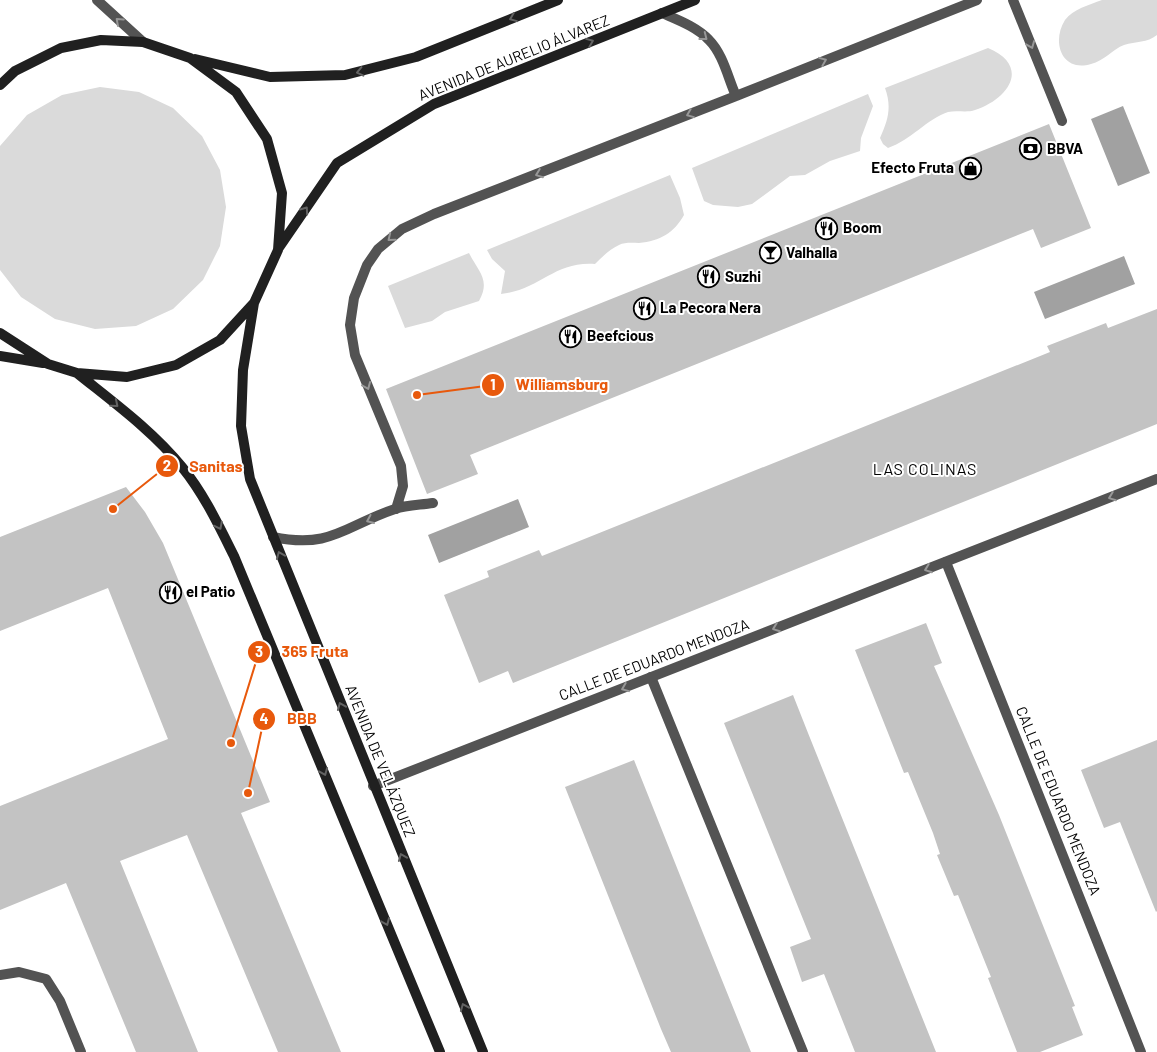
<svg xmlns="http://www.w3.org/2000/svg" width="1157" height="1052" font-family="Barlow,sans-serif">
<rect width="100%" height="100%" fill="#fff"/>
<path fill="#dadada" d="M 1102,0 L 1157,0 L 1157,35 C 1147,43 1136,41 1124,45 C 1113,49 1104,61 1091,64 C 1062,73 1051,42 1065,20 C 1073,9 1089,5 1102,0 Z
M 988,48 C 1031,66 1009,99 975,110 C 967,113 957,110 948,112 C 927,119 911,140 888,148 L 883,144 L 880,138 C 888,120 892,107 885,88 Z
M 100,87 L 139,92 L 173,108 L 202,136 L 220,170 L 226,207 L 220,246 L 203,280 L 173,309 L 136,326 L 95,329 L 55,319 L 21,297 L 0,270 L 0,146 L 27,115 L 62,95 Z
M 868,94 L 873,106 L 861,138 L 860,151 L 830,161 L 805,175 L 790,176 L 752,204 L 738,207 L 713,205 L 704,201 L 692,168 Z
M 670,175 L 680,198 L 684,215 C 674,233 660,241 639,243 C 633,243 625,242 619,245 C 610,249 602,257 595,264 C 554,261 540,290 501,294 L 505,271 L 492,259 L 487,250 Z
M 469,253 C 478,271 491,280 479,301 L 445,312 L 432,321 L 405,328 L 388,286 Z"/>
<path fill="#a1a1a1" d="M 1123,106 L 1150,173 L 1118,186 L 1091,119 Z
M 1124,256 L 1135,284 L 1045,319 L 1034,292 Z
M 518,499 L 529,527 L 439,563 L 428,535 Z"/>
<path fill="#c3c3c3" d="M 1049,124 L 1091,228 L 1041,248 L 1033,229 L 470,455 L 478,474 L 427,494 L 386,389 Z
M 1157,309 L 1157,424 L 513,683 L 508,671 L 479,683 L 444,595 L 489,577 L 487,571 L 539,550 L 542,556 L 1050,352 L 1047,346 L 1106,323 L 1108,328 Z
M 126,487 L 145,512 L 163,543 L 270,802 L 241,813 L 341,1052 L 278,1052 L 187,835 L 120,861 L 198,1052 L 136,1052 L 66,883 L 0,910 L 0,806 L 168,739 L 108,588 L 0,631 L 0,537 Z
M 926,623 L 942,663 L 934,666 L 999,815 L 1075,1006 L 1072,1007 L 1083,1035 L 1040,1052 L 1017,1052 L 988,978 L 991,977 L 958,895 L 954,896 L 937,855 L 940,854 L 933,833 L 908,772 L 904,773 L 855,650 Z
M 793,695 L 808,733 L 936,1052 L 855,1052 L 824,974 L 802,982 L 790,947 L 811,939 L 724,723 Z
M 1157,740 L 1157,911 L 1156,912 L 1120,822 L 1104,828 L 1081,770 Z
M 634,760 L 703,933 L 751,1052 L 671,1052 L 661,1029 L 565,787 Z"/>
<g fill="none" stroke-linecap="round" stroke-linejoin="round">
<path stroke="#535353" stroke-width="10" d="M 1013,0 L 1062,121
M 662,13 C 678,20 697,27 709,40 C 723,54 728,78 736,96 L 977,0
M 396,509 L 403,486 L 401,466 L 355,355 L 350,325 L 354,298 L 367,265 L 378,249 L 402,229 L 434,214 L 736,96
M 273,537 C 332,549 344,526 395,509 C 406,505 421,505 433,503
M 946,562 L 1141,1052
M 651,677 L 803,1052
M 0,975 L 19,972 L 46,979 L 60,1001 L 81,1052"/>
<path stroke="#535353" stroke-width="10" d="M 97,0 L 143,42
M 373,786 L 1157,479"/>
<path stroke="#202020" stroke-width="10" d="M 195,59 L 270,77 L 345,75 L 416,57 L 558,0
M 0,85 L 15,71 L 61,48 L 101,40 L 143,42 L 190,58 L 236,92 L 267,139 L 282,193 L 278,250 L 254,303 L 220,340 L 176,365 L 127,377 L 77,373 L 48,364 L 0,333
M 278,249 L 337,163 L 434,104 L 695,0
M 254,303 L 243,370 L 241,426 L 250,479 L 483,1052
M 0,356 L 43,363
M 77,373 C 113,402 153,431 182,467 C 204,494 219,526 234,556 L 440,1052"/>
</g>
<defs><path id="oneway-chevron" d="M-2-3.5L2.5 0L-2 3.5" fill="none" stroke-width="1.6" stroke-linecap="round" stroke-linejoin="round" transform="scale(1.25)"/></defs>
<g stroke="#636363">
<use href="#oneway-chevron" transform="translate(513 18) rotate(158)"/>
<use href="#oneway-chevron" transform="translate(590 42) rotate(-22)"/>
<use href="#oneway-chevron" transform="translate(360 72) rotate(167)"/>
<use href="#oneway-chevron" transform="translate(305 210) rotate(-55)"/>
<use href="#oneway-chevron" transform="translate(115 404) rotate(40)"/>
<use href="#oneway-chevron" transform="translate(219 526) rotate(63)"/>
<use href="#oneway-chevron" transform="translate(280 555) rotate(-112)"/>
<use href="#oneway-chevron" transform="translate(341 706) rotate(-112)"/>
<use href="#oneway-chevron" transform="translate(324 772) rotate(68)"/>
<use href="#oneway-chevron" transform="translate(402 857) rotate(-112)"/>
<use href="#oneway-chevron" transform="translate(386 922) rotate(67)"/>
<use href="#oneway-chevron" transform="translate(464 1007) rotate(-112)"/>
</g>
<g stroke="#989898">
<use href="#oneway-chevron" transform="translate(119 21) rotate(-138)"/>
<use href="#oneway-chevron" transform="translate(704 37) rotate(38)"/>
<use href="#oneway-chevron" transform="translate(1031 45) rotate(68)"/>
<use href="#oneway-chevron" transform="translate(823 61) rotate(-22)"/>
<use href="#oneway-chevron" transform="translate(690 114) rotate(158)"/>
<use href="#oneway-chevron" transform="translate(539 174) rotate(159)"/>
<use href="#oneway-chevron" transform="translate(391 238) rotate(141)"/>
<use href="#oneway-chevron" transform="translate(367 386) rotate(67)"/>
<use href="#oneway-chevron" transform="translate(1112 497) rotate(159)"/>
<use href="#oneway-chevron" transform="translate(370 520) rotate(156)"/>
<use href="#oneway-chevron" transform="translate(928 569) rotate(159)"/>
<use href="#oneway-chevron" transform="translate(776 628) rotate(159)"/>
<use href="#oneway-chevron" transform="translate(625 688) rotate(158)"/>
</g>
<defs>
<symbol id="bank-ring" viewBox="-11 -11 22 22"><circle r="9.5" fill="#fff" stroke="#000" stroke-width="1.5"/><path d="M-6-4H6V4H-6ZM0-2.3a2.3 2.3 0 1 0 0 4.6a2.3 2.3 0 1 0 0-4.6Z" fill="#000"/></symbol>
<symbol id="shop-ring" viewBox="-11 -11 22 22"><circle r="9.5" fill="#fff" stroke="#000" stroke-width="1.5"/><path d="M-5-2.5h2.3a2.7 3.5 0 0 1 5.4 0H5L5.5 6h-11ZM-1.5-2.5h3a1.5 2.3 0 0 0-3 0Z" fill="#000"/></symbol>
<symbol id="restaurant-ring" viewBox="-11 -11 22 22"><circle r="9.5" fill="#fff" stroke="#000" stroke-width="1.5"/><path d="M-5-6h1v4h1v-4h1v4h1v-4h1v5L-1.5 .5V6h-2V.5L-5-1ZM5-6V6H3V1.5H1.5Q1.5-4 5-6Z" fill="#000"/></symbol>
<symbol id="bar-ring" viewBox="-11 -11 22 22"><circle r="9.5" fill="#fff" stroke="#000" stroke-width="1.5"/><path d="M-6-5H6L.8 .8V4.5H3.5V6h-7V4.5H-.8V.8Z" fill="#000"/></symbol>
</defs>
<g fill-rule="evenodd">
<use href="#bank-ring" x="1018" y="136" width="25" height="25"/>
<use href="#shop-ring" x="958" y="156" width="25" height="25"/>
<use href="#restaurant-ring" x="814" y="216" width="25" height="25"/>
<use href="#bar-ring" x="758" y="240" width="25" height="25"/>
<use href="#restaurant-ring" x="696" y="264" width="25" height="25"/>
<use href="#restaurant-ring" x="632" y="296" width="25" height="25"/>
<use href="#restaurant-ring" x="558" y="324" width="25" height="25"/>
<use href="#restaurant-ring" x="158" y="580" width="25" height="25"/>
</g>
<g text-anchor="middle" stroke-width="4" stroke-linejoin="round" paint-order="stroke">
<g font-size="15" fill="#000" stroke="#fff">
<text transform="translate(514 58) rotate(-22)" y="5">AVENIDA DE AURELIO ÁLVAREZ</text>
<text transform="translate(654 660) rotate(-21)" y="5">CALLE DE EDUARDO MENDOZA</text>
<text transform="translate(380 761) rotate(68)" y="5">AVENIDA DE VELÁZQUEZ</text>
<text transform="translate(1058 801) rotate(68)" y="5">CALLE DE EDUARDO MENDOZA</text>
</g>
<g font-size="15" font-weight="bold" fill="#000" stroke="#fff" text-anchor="start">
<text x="1047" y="154">BBVA</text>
<text x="954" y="173" text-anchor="end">Efecto Fruta</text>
<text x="843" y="233">Boom</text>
<text x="786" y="258">Valhalla</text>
<text x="725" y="282">Suzhi</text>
<text x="660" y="313">La Pecora Nera</text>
<text x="587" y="341">Beefcious</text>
<text x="186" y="597">el Patio</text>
</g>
<g font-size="16" letter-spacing="1" fill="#000" stroke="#fff">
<text x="925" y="475">LAS COLINAS</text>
</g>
</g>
<path fill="none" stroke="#e8590c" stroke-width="2" d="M417 395L493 385M113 509L167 466M231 743L259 652M248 793L264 719"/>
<g fill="#e8590c" stroke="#fff" stroke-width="2">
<circle cx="417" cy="395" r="5"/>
<circle cx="113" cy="509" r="5"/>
<circle cx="231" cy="743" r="5"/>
<circle cx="248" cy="793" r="5"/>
<circle cx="493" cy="385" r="12"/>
<circle cx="167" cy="466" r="12"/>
<circle cx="259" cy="652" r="12"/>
<circle cx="264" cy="719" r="12"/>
</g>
<g font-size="15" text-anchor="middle" font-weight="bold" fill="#fff">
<text x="493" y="390">1</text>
<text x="167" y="471">2</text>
<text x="259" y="657">3</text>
<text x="264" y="724">4</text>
</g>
<g font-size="16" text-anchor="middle" font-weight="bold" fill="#e8590c" stroke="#fff" stroke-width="4" stroke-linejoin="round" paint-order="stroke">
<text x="562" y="390">Williamsburg</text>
<text x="216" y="472">Sanitas</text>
<text x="315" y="657">365 Fruta</text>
<text x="302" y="724">BBB</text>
</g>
</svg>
